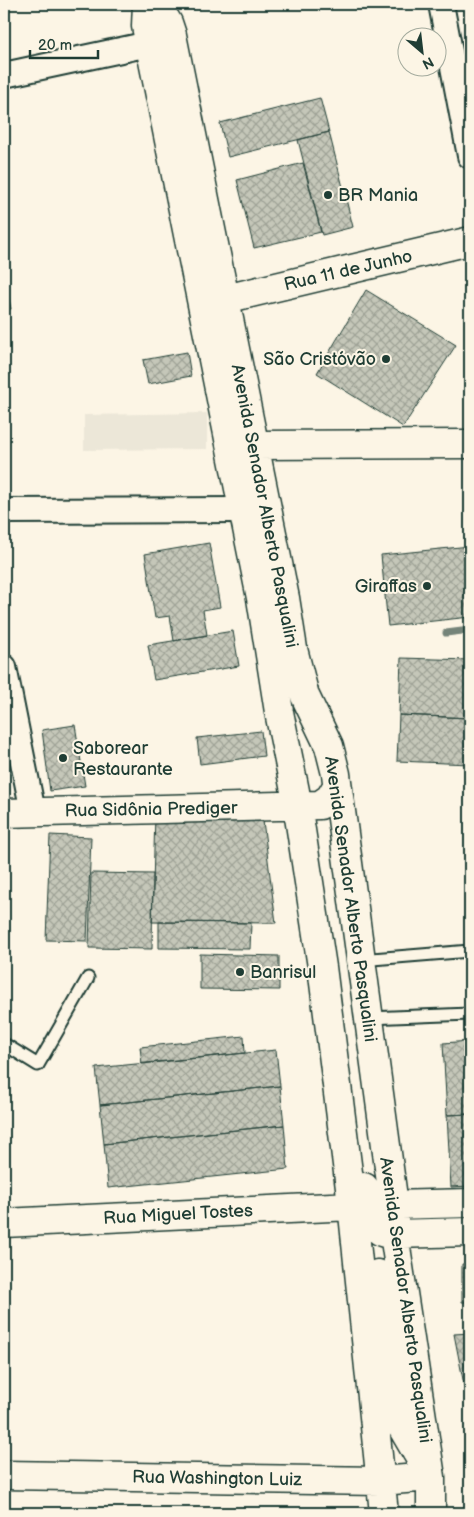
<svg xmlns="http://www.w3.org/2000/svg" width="474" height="1517" font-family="'Balsamiq Sans',sans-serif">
<defs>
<pattern id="building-cross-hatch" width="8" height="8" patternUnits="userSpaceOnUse" patternTransform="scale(1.25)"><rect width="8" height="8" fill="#c5c7b9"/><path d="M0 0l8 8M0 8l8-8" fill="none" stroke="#9fa397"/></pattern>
</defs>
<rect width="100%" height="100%" fill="#fcf5e5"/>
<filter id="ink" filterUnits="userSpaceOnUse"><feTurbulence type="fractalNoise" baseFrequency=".02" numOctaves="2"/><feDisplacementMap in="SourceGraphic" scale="10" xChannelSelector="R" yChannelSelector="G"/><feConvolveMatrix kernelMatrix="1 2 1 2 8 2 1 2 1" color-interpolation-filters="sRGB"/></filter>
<g filter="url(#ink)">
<path fill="#ece7d8" d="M 207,413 L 207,449 L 84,450 L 84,415 Z"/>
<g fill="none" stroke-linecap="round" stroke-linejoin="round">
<path stroke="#758479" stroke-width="7" d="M 446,633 L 470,630"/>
</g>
<path fill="url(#building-cross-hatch)" stroke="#1f3d34" d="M 320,98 L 329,132 L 228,157 L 220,123 Z
M 329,132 L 353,227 L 322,235 L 298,140 Z
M 303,163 L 321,232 L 254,248 L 237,180 Z
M 4,275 L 11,309 L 4,310 Z
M 366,290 L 456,345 L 403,427 L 317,373 Z
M 187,352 L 191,376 L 148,384 L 143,360 Z
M 209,543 L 220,607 L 203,610 L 207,635 L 174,641 L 170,616 L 155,618 L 145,554 Z
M 470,546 L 470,617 L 388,626 L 381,555 Z
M 233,631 L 239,666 L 154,680 L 148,645 Z
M 401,658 L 470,660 L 470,718 L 399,715 Z
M 399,715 L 470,718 L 470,764 L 397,761 Z
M 75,725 L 85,786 L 50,791 L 42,730 Z
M 261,731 L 264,756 L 200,764 L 197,738 Z
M 262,813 L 276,923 L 152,922 L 155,814 Z
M 50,835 L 91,837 L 87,941 L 46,940 Z
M 91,873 L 153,874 L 152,949 L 89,948 Z
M 159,922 L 251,923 L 250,949 L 159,948 Z
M 200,954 L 279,956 L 279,990 L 200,989 Z
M 244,1036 L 245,1053 L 142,1064 L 140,1047 Z
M 470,1041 L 470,1114 L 447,1115 L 443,1043 Z
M 276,1050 L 280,1086 L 100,1105 L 96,1068 Z
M 280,1086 L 284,1125 L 104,1144 L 100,1105 Z
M 470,1114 L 470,1186 L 451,1187 L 447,1115 Z
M 284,1125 L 288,1169 L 108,1188 L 104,1144 Z
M 462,1264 L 470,1264 L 470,1302 L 462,1302 Z
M 470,1333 L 470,1400 L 467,1400 L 454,1334 Z"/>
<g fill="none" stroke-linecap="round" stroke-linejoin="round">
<defs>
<path id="lane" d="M 360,960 L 470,951
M 368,1018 L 470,1014
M 4,1044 L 38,1065 L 88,978"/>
<path id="street" d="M 441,4 L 470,156
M 4,75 L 149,44
M 4,511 L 243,510
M 4,667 L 33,812"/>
<path id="secondary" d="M 147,4 L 146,26 L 261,598 L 279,712 L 295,791 L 322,967 L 352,1204 L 384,1513
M 156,4 L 168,23 L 172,35 L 285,598 L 293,649 L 305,696 L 329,746 L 336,774 L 394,1205 L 394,1234 L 431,1477 L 431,1513
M 225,299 L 470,241
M 254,445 L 470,444
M 4,813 L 320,805 L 330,798 L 337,786
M 364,1187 C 366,1201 368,1225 382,1232 C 385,1234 391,1233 394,1234 L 470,1232
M 4,1223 L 352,1206 L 470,1203
M 4,1475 L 380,1481 L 431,1477 L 396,1417 L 378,1274"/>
</defs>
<use href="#lane" stroke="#1f3d34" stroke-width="15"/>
<use href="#street" stroke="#1f3d34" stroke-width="28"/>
<use href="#secondary" stroke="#1f3d34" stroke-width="31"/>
<use href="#lane" stroke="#fcf5e5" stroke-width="11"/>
<use href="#street" stroke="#fcf5e5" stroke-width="24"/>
<use href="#secondary" stroke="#fcf5e5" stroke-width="28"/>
</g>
</g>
<g fill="#1f3d34" stroke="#fcf5e5" stroke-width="2">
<circle cx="328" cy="195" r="5"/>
<circle cx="386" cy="359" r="5"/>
<circle cx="427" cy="586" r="5"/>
<circle cx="63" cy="758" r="5"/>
<circle cx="240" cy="972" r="5"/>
</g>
<g text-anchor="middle" stroke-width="4" stroke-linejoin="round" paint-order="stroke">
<g font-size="18" fill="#1f3d34" stroke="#fcf5e5" text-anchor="start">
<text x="338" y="201">BR Mania</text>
<text x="376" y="365" text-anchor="end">São Cristóvão</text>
<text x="417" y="592" text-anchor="end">Giraffas</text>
<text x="73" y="754">Saborear<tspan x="73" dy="21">Restaurante</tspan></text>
<text x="250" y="978">Banrisul</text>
</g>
<g font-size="18" fill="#1f3d34" stroke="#fcf5e5">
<text transform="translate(348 270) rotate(-13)" y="6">Rua 11 de Junho</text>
<text transform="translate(265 506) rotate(79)" y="6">Avenida Senador Alberto Pasqualini</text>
<text transform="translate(151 809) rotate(-1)" y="6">Rua Sidônia Prediger</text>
<text transform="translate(351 899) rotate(82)" y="6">Avenida Senador Alberto Pasqualini</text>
<text transform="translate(178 1214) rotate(-3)" y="6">Rua Miguel Tostes</text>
<text transform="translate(406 1300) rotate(82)" y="6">Avenida Senador Alberto Pasqualini</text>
<text transform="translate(217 1478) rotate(1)" y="6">Rua Washington Luiz</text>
</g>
</g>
<rect width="474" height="1517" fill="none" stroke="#fcf5e5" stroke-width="20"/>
<rect x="10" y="10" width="454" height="1497" fill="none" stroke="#1f3d34" stroke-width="2" filter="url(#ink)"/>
<g transform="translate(422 52) rotate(152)"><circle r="24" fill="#fcf5e5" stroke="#a4ab9e"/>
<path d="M0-4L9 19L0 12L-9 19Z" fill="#1f3d34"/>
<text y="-8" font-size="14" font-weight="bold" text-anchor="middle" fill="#1f3d34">N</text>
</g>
<path d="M30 50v8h68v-8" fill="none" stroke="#1f3d34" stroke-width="2.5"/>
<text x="38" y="50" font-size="15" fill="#1f3d34" stroke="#fcf5e5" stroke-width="4" paint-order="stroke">20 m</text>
</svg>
